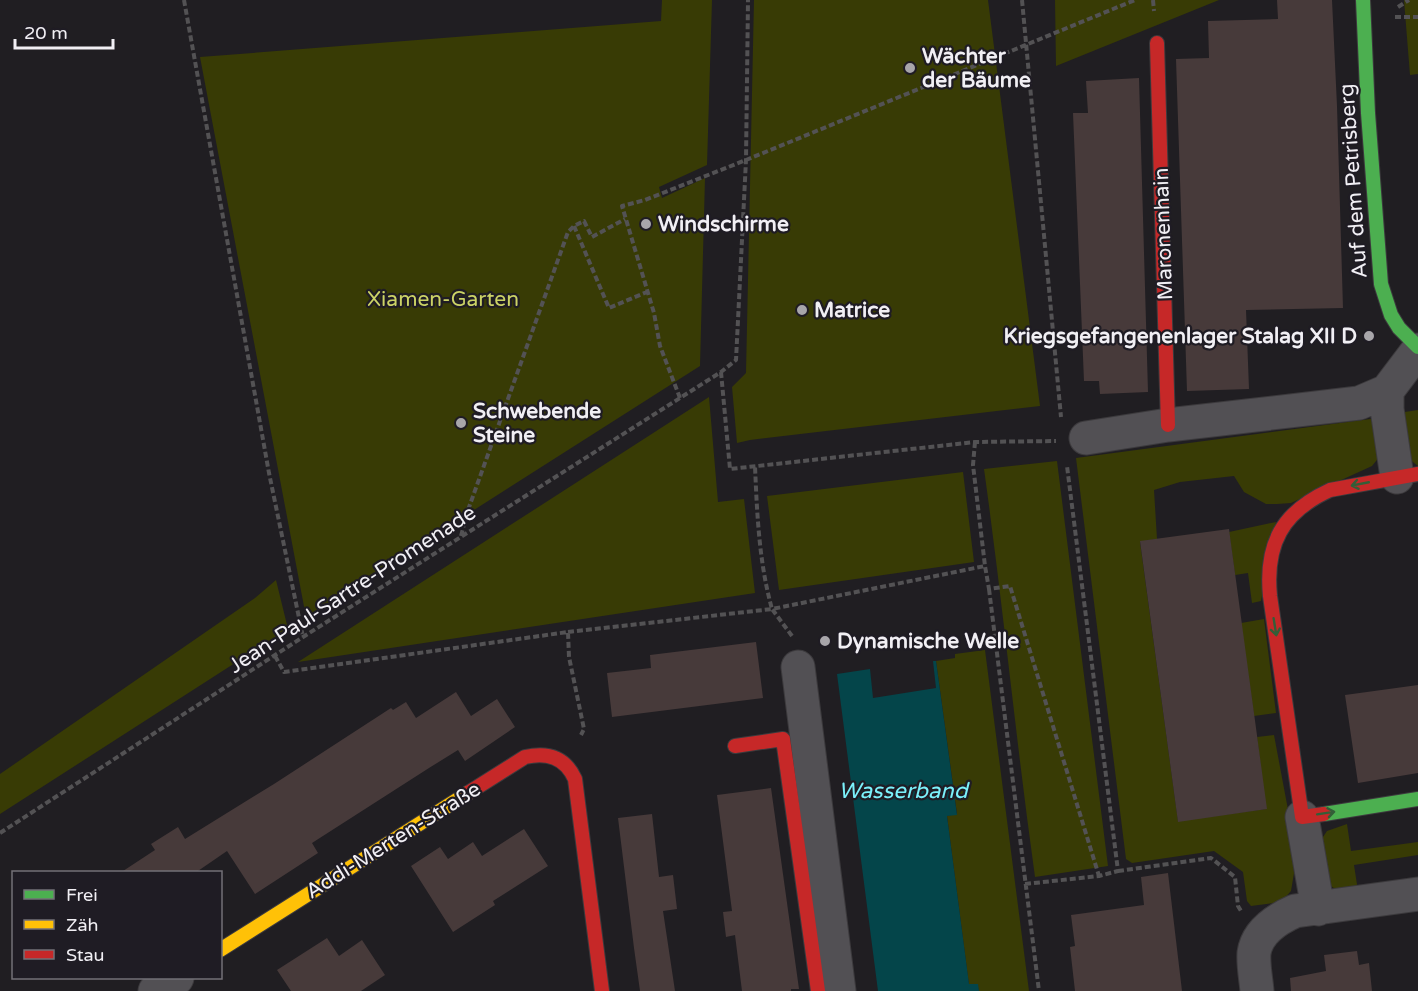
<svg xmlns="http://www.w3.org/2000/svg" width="1418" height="991" font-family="'Varela Round',sans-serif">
<rect width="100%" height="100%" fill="#201e22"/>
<path fill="#383b05" d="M 662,0 L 712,0 L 707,165 L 659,187 L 662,198 L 705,178 L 700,366 L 306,617 L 200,57 L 661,21 Z
M 754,0 L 988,0 L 1040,406 L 750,440 L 737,443 L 732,387 L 746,373 Z
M 1055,0 L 1219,0 L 1056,66 Z
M 1404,0 L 1418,0 L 1418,74 L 1410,75 Z
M 709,397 L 718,502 L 744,499 L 755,593 L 298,662 Z
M 1418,410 L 1418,466 L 1408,458 L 1398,413 Z
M 1378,418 L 1380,456 L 1372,466 L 1291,503 L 1277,504 L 1266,504 L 1244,492 L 1234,476 L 1180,482 L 1154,490 L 1157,539 L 1140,542 L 1178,821 L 1266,809 L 1257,737 L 1274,735 L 1289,815 L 1294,873 L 1291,891 L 1281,902 L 1251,906 L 1247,901 L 1243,872 L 1214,851 L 1132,863 L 1126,859 L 1076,458 Z
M 1057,461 L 1108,866 L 1035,877 C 1016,741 1003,605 984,469 Z
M 963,472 L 974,562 L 779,590 L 767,496 Z
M 1276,522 L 1261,601 L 1252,603 L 1248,573 L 1235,575 L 1229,532 Z
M 276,580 L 288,629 L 0,814 L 0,774 L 255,598 Z
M 1264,619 L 1276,713 L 1254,716 L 1241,623 Z
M 985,650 L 1029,991 L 979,991 L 977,984 L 969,985 L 947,816 L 957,814 L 936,661 L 955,658 L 955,654 Z
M 1347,824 L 1351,851 L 1418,842 L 1418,855 L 1354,865 L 1358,891 L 1337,890 L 1329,885 L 1319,843 L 1327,831 Z"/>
<path fill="#04454a" d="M 933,661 L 936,661 L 957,815 L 947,816 L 969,984 L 978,984 L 979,991 L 878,991 L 837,674 L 870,669 L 873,698 L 936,688 Z"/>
<path fill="#473a3a" d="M 1277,0 L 1332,0 L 1337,106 L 1343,308 L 1246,310 L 1249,389 L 1187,391 L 1176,59 L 1209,58 L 1208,21 L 1278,19 Z
M 1139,78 L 1148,392 L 1100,394 L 1099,381 L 1084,381 L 1073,113 L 1088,113 L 1086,81 Z
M 1229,529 L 1267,809 L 1178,822 L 1140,541 Z
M 756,642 L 763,698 L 612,717 L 607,673 L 651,668 L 650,655 Z
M 1418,685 L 1418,773 L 1358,783 L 1345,695 Z
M 456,692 L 471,716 L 497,699 L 515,727 L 465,761 L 458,750 L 429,768 L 312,843 L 318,853 L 255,894 L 227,851 L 195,873 L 120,873 L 155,850 L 151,844 L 178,827 L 185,839 L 274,784 L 391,708 L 393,710 L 406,702 L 416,718 Z
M 771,788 L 799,989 L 791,989 L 791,991 L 742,991 L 735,935 L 726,937 L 723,912 L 732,911 L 717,795 Z
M 652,814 L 659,877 L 673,875 L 677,909 L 663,911 L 675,991 L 640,991 L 634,948 L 618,818 Z
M 524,829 L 548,866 L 493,901 L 495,905 L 453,932 L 411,866 L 440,847 L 448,859 L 473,842 L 482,856 Z
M 1168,873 L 1182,991 L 1075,991 L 1070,947 L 1075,946 L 1071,915 L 1144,905 L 1141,877 Z
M 327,938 L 339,956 L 362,940 L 385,975 L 361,991 L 291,991 L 277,970 Z
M 1357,951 L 1359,965 L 1369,963 L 1372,991 L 1291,991 L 1290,978 L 1326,971 L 1324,955 Z"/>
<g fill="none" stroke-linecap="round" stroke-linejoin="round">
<defs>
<path id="street" d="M 1387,391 L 1387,409 L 1397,477
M 1086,438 L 1168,425 L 1359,403 L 1387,391 L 1418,350
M 798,667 L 839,991
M 1302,817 L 1318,909
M 155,991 L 177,978
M 1257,991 C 1256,979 1253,965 1254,953 C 1257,932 1277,919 1295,911 L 1418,894"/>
<path id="fast" d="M 1363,0 L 1368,113 L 1381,284 L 1391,315 L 1399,328 L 1418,347
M 1324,814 L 1418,799"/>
<path id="slow" d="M 220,950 L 468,793"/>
<path id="jam" d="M 1157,43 L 1168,425
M 735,746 L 783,739 L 818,991
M 468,793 L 525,757 C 547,752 565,757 575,779 L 602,991
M 1324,814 L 1302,817 L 1270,596 C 1265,544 1282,512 1330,490 L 1418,474"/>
</defs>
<use href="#street" stroke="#3c3a3d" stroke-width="35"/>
<use href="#fast" stroke="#3c3a3d" stroke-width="16"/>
<use href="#slow" stroke="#3c3a3d" stroke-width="16"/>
<use href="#jam" stroke="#3c3a3d" stroke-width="16"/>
<path stroke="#535254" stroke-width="4" stroke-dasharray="6 3" stroke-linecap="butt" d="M 184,0 L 269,473 L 303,637
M 1022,0 L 1061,417
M 1153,0 L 1154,11
M 1398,7 L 1409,0
M 1395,17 L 1418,17
M 574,226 L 609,308 L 647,292
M 721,372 L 730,469 L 975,442 L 1056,441
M 680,398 L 660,346 L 654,313 L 622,206 L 645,200 L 746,160 L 1135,0
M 975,442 L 973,465 L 985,566
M 461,536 L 468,510 L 568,232 L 574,226 L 584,221 L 592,237 L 625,219
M 989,589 L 1039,991
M 568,632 L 772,609 C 759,563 757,513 755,466
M 792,636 L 772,609 L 985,566 L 989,589 L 1010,586 L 1099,876
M 275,656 L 284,672 L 568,632 L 569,657 L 584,729 L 581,735
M 0,833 L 303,637 L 721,372 L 736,360 L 746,160 L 748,0
M 1118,871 L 1211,858 L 1235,877 L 1238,906 L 1241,911
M 1025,884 L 1099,876 L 1118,871 L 1067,466"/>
<use href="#street" stroke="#525054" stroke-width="33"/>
<use href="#fast" stroke="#4caf50" stroke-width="14"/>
<use href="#slow" stroke="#ffc107" stroke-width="14"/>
<use href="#jam" stroke="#c62828" stroke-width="14"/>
</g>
<defs><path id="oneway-shaft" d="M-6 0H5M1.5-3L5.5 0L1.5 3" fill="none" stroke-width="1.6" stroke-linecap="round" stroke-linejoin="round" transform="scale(1.5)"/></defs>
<g stroke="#335e38">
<use href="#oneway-shaft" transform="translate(1360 484) rotate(169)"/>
<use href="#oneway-shaft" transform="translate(1275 627) rotate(81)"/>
<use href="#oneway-shaft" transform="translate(1326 813) rotate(-9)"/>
</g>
<g fill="#a8a6aa" stroke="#1f1c24" stroke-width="2">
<circle cx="910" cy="68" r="6"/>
<circle cx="646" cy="224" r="6"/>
<circle cx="802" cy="310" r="6"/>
<circle cx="1369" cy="336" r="6"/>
<circle cx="461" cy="423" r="6"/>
<circle cx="825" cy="641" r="6"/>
</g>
<g text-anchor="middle" stroke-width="4.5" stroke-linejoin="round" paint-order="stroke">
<g font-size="21" font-weight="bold" fill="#f1eff4" stroke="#1f1c24" text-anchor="start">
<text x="922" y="63">Wächter<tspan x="922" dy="24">der Bäume</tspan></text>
<text x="658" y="231">Windschirme</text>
<text x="814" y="317">Matrice</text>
<text x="1357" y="343" text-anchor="end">Kriegsgefangenenlager Stalag XII D</text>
<text x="473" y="418">Schwebende<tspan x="473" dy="24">Steine</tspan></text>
<text x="837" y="648">Dynamische Welle</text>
</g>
<g font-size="21" fill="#f1eff4" stroke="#1f1c24">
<text transform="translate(1353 181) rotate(-94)" y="7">Auf dem Petrisberg</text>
<text transform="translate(1163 234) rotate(-92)" y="7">Maronenhain</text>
<text transform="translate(352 589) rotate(-33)" y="7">Jean-Paul-Sartre-Promenade</text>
<text transform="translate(393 840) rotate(-32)" y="7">Addi-Merten-Straße</text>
</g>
<g font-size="21" fill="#ccd366" stroke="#1f1c24">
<text x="443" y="306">Xiamen-Garten</text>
</g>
<g font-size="22" font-style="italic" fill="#7bf1fb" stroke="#1f1c24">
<text x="903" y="798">Wasserband</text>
</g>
</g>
<rect x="12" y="871" width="210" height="108" fill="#1f1c24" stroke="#737077" stroke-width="1.5"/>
<rect x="24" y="890" width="30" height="9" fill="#4caf50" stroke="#737077" stroke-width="1.5"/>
<text x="66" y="901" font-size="18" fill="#f1eff4">Frei</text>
<rect x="24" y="920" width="30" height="9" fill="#ffc107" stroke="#737077" stroke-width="1.5"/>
<text x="66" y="931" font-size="18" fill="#f1eff4">Zäh</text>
<rect x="24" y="950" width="30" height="9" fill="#c62828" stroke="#737077" stroke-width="1.5"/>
<text x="66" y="961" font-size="18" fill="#f1eff4">Stau</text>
<path d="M15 39v9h98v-9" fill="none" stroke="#f1eff4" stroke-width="3"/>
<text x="24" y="39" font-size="18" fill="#f1eff4" stroke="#1f1c24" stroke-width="4.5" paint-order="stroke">20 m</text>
</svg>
